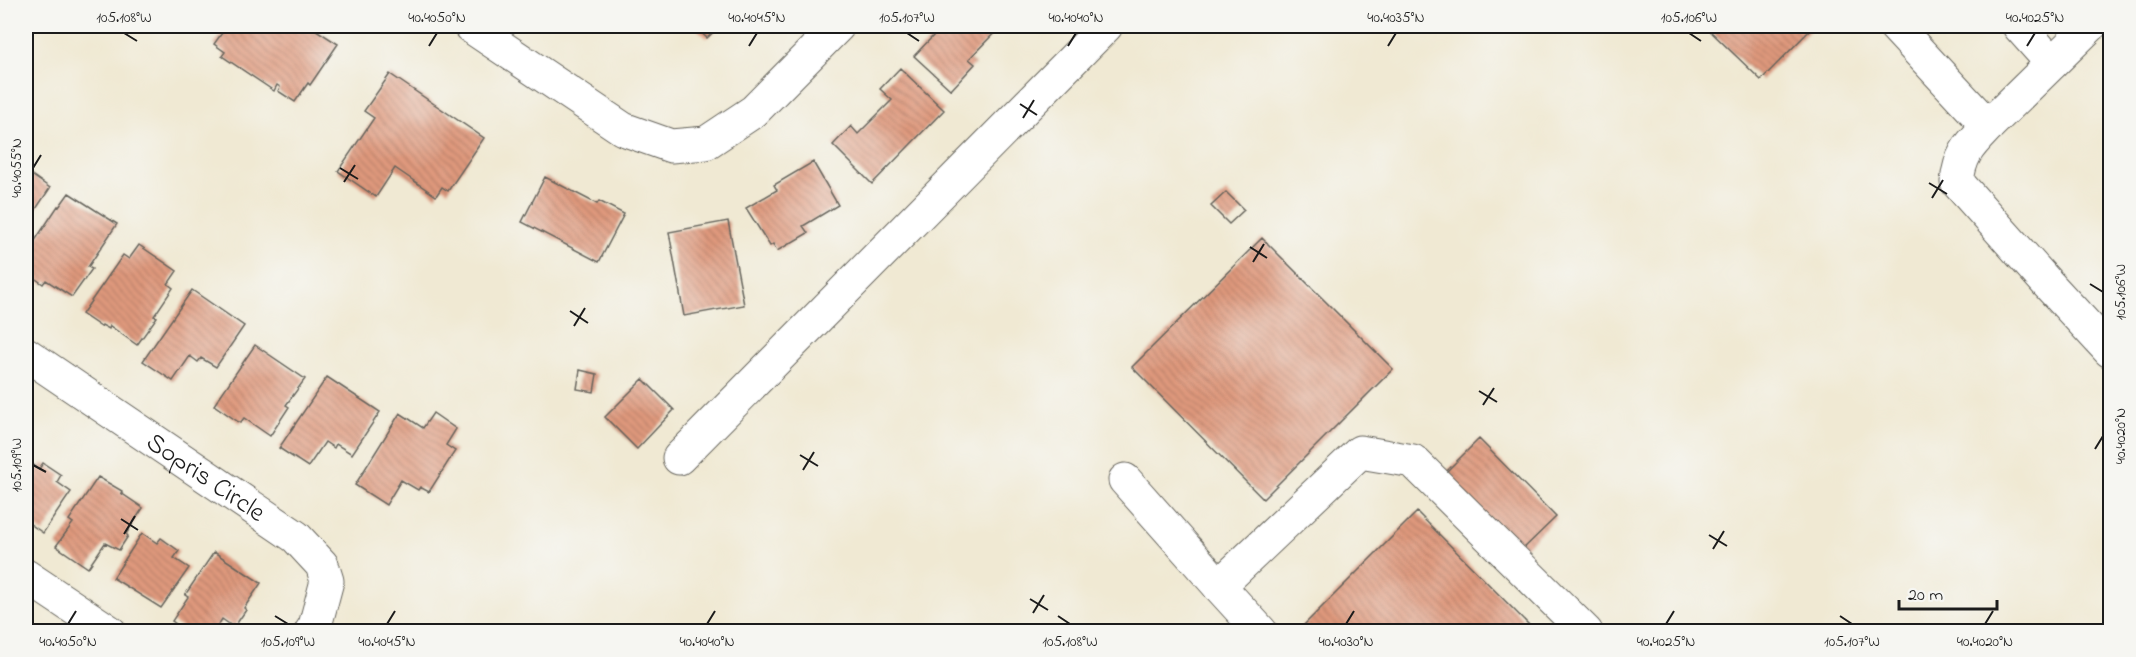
<svg xmlns="http://www.w3.org/2000/svg" width="2136" height="657" font-family="'Indie Flower',sans-serif">
<defs>
<pattern id="building-back-hatch" width="6" height="6" patternUnits="userSpaceOnUse" patternTransform="scale(1.5)"><rect width="6" height="6" fill="#df997d"/><path d="M-1 5l2 2M0 0l6 6M5-1l2 2" fill="none" stroke="#b47c66"/></pattern>
</defs>
<rect width="100%" height="100%" fill="#f6f6f2"/>
<filter id="ink" filterUnits="userSpaceOnUse"><feTurbulence type="fractalNoise" baseFrequency=".0167" numOctaves="2"/><feDisplacementMap in="SourceGraphic" scale="12" xChannelSelector="R" yChannelSelector="G"/><feConvolveMatrix kernelMatrix="1 2 1 2 8 2 1 2 1" color-interpolation-filters="sRGB"/></filter>
<filter id="wash" filterUnits="userSpaceOnUse"><feTurbulence type="fractalNoise" baseFrequency=".008" numOctaves="4" result="noise"/><feDisplacementMap in="SourceGraphic" scale="24" xChannelSelector="R" yChannelSelector="G"/><feGaussianBlur stdDeviation="1.35" result="paint"/><feColorMatrix in="noise" values="0 0 0 0 0 0 0 0 0 0 0 0 0 0 0 0 0 1.4 0 .05"/><feComposite in="paint" operator="in"/></filter>
<g filter="url(#wash)">
<rect width="100%" height="100%" fill="#f0e9d3"/>
<g id="blocks">
<path fill="url(#building-back-hatch)" d="M 227,26 L 310,26 L 338,44 L 310,85 L 308,83 L 295,102 L 278,91 L 280,87 L 277,85 L 274,91 L 222,56 L 225,52 L 214,44 Z
M 694,26 L 720,26 L 707,38 Z
M 939,26 L 1001,26 L 969,59 L 975,64 L 951,90 L 914,56 L 935,34 L 933,32 Z
M 1705,26 L 1814,26 L 1761,80 Z
M 900,68 L 944,110 L 872,184 L 833,145 L 851,126 L 858,134 L 892,100 L 880,89 Z
M 390,74 L 484,138 L 448,191 L 442,187 L 436,196 L 395,168 L 376,197 L 338,171 L 374,118 L 364,111 Z
M 813,162 L 838,205 L 803,226 L 808,233 L 777,251 L 773,244 L 770,246 L 746,208 L 777,190 L 774,185 Z
M 26,171 L 50,188 L 26,224 Z
M 545,177 L 597,204 L 599,201 L 624,214 L 599,262 L 522,222 Z
M 1226,192 L 1244,210 L 1229,224 L 1211,206 Z
M 69,193 L 117,224 L 88,267 L 92,269 L 72,297 L 46,280 L 43,284 L 26,272 L 26,254 L 58,206 L 59,207 Z
M 728,221 L 744,305 L 684,316 L 669,232 Z
M 1262,238 L 1393,369 L 1263,499 L 1132,367 Z
M 139,245 L 177,271 L 168,284 L 173,288 L 154,316 L 157,317 L 137,345 L 110,326 L 109,329 L 102,325 L 101,327 L 82,314 L 123,255 L 129,259 Z
M 192,290 L 244,326 L 216,367 L 201,358 L 198,362 L 190,356 L 173,381 L 143,361 Z
M 255,345 L 305,379 L 286,405 L 289,407 L 270,436 L 244,418 L 240,423 L 214,405 Z
M 580,370 L 597,374 L 594,392 L 577,389 Z
M 327,377 L 380,412 L 352,454 L 336,444 L 334,448 L 325,442 L 308,467 L 279,448 Z
M 643,379 L 674,410 L 637,449 L 605,417 Z
M 400,413 L 423,428 L 433,413 L 456,429 L 446,445 L 455,451 L 429,492 L 420,487 L 418,490 L 401,480 L 386,505 L 355,485 Z
M 1479,439 L 1556,517 L 1519,553 L 1443,475 Z
M 26,459 L 39,469 L 43,463 L 61,475 L 57,482 L 71,492 L 43,533 L 26,521 Z
M 98,477 L 122,491 L 121,493 L 143,508 L 126,534 L 128,536 L 119,550 L 105,543 L 88,568 L 56,546 L 73,523 L 69,520 Z
M 1417,512 L 1536,632 L 1297,632 Z
M 142,533 L 157,543 L 161,538 L 179,551 L 174,558 L 189,568 L 161,608 L 113,578 Z
M 214,552 L 261,583 L 244,608 L 246,610 L 235,626 L 233,624 L 232,626 L 222,619 L 214,632 L 187,632 L 172,621 L 188,597 L 185,595 Z"/>
</g>
</g>
<g filter="url(#ink)">
<use href="#blocks" fill-opacity="0" stroke="#66645c" stroke-width="1.5"/>
<g fill="none" stroke-linecap="round" stroke-linejoin="round">
<defs>
<g id="minor">
<path d="M 470,26 L 623,129 L 671,146 L 706,143 L 754,111 L 838,26"/>
<path d="M 1895,26 L 1988,126 L 2090,26"/>
<path d="M 2019,26 L 2052,63"/>
<path d="M 1988,126 C 1969,146 1960,154 1957,182 L 2048,284 L 2110,351"/>
<path id="s1" d="M 26,354 L 296,537 L 322,565 L 327,581 L 315,626 L 311,632"/>
<path d="M 679,458 L 1106,26"/>
<path d="M 1125,480 L 1219,586"/>
<path d="M 26,576 L 110,632"/>
<path d="M 1261,632 L 1219,586 L 1360,452 L 1413,461 L 1586,632"/>
</g>
</defs>
<use href="#minor" stroke="#66645c" stroke-width="35"/>
<use href="#minor" stroke="#fff" stroke-width="33"/>
</g>
</g>
<path fill="none" stroke="#1c1c1c" stroke-width="2" d="M 124,33 L 137,41M 907,33 L 919,41M 1689,33 L 1701,41M 429,46 L 437,33M 749,46 L 757,33M 1068,46 L 1076,33M 1388,46 L 1396,33M 2027,46 L 2035,33M 1020,104 L 1037,115M 1023,118 L 1034,100M 33,168 L 41,155M 340,168 L 358,179M 344,182 L 355,165M 1929,183 L 1947,194M 1932,198 L 1943,180M 1250,247 L 1267,258M 1253,262 L 1264,244M 2090,284 L 2103,292M 570,311 L 588,323M 574,326 L 585,308M 1479,391 L 1497,402M 1483,405 L 1494,388M 2095,449 L 2103,436M 800,455 L 818,466M 33,465 L 46,472M 803,470 L 814,452M 121,519 L 138,530M 124,534 L 135,516M 1709,535 L 1727,546M 1713,549 L 1724,531M 1030,599 L 1048,610M 1033,613 L 1044,595M 275,616 L 288,624M 1058,616 L 1070,624M 1840,616 L 1852,624M 68,624 L 76,611M 387,624 L 395,611M 707,624 L 715,611M 1346,624 L 1354,611M 1666,624 L 1674,611M 1985,624 L 1993,611"/>
<g text-anchor="middle" stroke-width="5" stroke-linejoin="round" paint-order="stroke">
<g font-size="27" fill="#1c1c1c" stroke="#f6f6f2">
<text dy="9" stroke="none"><textPath href="#s1" startOffset="218">Sopris Circle</textPath></text>
</g>
</g>
<rect width="2136" height="657" fill="none" stroke="#f6f6f2" stroke-width="66"/>
<path d="M1899 600v9h98v-9" fill="none" stroke="#1c1c1c" stroke-width="3"/>
<text x="1908" y="600" font-size="18" fill="#1c1c1c" stroke="#f6f6f2" stroke-width="4.5" paint-order="stroke">20 m</text>
<rect x="33" y="33" width="2070" height="591" fill="none" stroke="#1c1c1c" stroke-width="2"/>
<g font-size="15" text-anchor="middle" fill="#1c1c1c">
<text x="124" y="22">105.108°W</text>
<text x="437" y="22">40.4050°N</text>
<text x="757" y="22">40.4045°N</text>
<text x="907" y="22">105.107°W</text>
<text x="1076" y="22">40.4040°N</text>
<text x="1396" y="22">40.4035°N</text>
<text x="1689" y="22">105.106°W</text>
<text x="2035" y="22">40.4025°N</text>
<text transform="translate(16 168) rotate(-90)" y="5">40.4055°N</text>
<text transform="translate(2120 292) rotate(-90)" y="5">105.106°W</text>
<text transform="translate(2120 436) rotate(-90)" y="5">40.4020°N</text>
<text transform="translate(16 465) rotate(-90)" y="5">105.109°W</text>
<text x="68" y="646">40.4050°N</text>
<text x="288" y="646">105.109°W</text>
<text x="387" y="646">40.4045°N</text>
<text x="707" y="646">40.4040°N</text>
<text x="1070" y="646">105.108°W</text>
<text x="1346" y="646">40.4030°N</text>
<text x="1666" y="646">40.4025°N</text>
<text x="1852" y="646">105.107°W</text>
<text x="1985" y="646">40.4020°N</text>
</g>
</svg>
